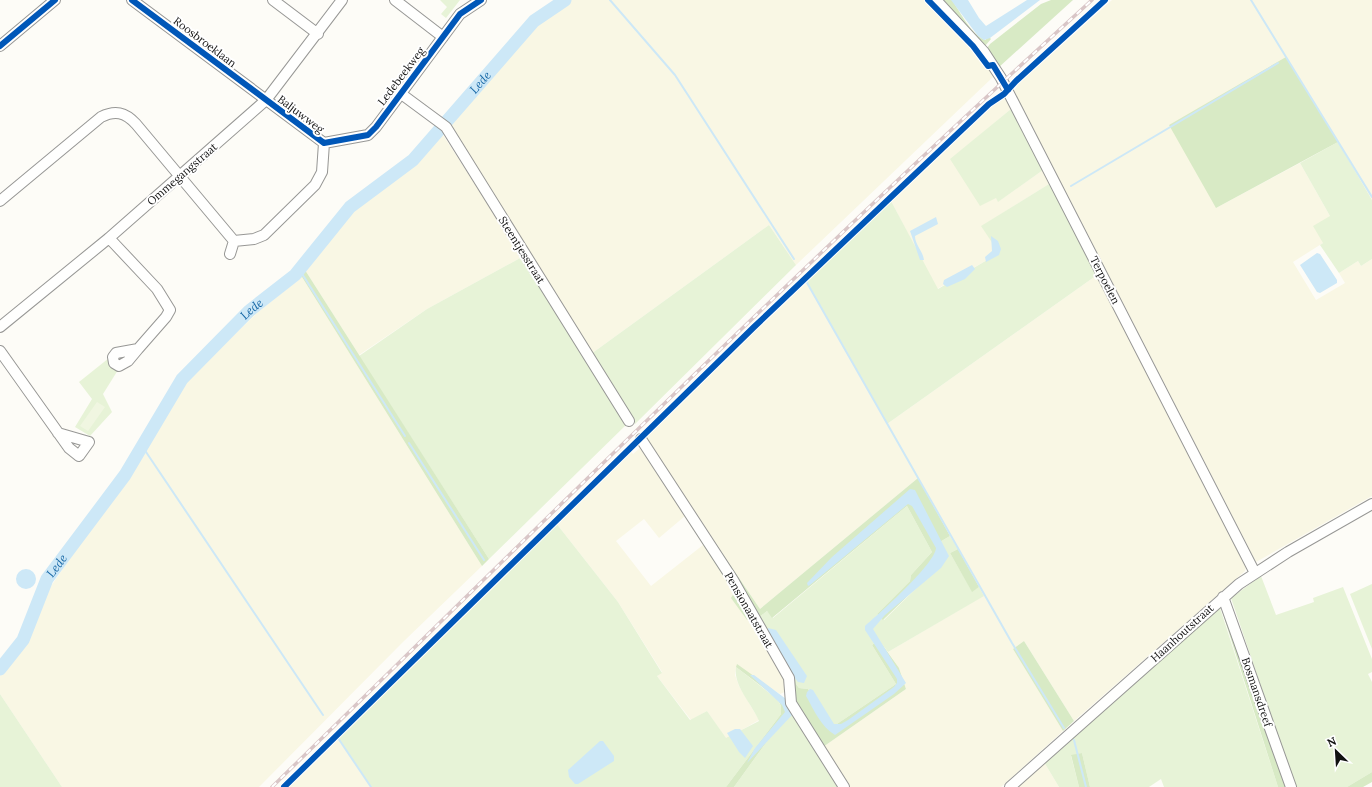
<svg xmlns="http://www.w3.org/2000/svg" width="1372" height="787" font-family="Lora,serif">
<rect width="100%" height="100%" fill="#fdfcf7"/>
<path fill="#f9f7e4" d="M 570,0 L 929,0 L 990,68 L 993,77 L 796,265 L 769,225 L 591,354 L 450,126 L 456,117 L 537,24 Z
M 1112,0 L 1372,0 L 1372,200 L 1286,57 L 1216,208 L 1300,163 L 1330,216 L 1323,243 L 1293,262 L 1316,300 L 1345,283 L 1339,273 L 1358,261 L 1361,266 L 1372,259 L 1372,496 L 1256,562 L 1014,91 L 1019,83 Z
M 1004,95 L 1011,109 L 951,159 L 997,198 L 999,201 L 1043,170 L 1049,184 L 982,226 L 999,253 L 937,289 L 891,201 Z
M 443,135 L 522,257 L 427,309 L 359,355 L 305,270 L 331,240 L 350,213 L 403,174 Z
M 1097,275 L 1246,566 L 1245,571 L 1074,721 L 1024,641 L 1013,649 L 1063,731 L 1001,787 L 850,787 L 823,747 L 906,689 L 899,668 L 888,652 L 983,596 L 918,478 L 760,609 L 646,438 L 806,282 L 887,424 Z
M 302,277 L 482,566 L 404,641 L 259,787 L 62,787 L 0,694 L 0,676 L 28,639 L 36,615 L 47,592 L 96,520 L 122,489 L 169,407 L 184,386 L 212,356 L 257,313 Z
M 640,448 L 685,516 L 659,538 L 644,519 L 616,541 L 651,586 L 703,545 L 750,618 L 786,678 L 787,691 L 780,694 L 736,667 L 735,675 L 739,686 L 759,720 L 726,739 L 707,711 L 691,720 L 657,676 L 662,672 L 618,602 L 556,523 L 631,451 L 633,454 Z
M 338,738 L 371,787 L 287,787 Z
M 1044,762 L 1059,787 L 1018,787 Z"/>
<path fill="#e7f3d7" d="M 460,0 L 446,18 L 441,14 L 447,7 L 440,0 Z
M 1011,109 L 1043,170 L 998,202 L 996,198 L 980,206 L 950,159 Z
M 1338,142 L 1372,200 L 1372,259 L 1361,266 L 1358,261 L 1339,273 L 1320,245 L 1323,243 L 1313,226 L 1330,216 L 1300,163 Z
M 1049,184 L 1097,275 L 887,424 L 806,282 L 891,201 L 938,289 L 999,253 L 981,226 Z
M 769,225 L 796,265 L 635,424 L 591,354 Z
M 522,257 L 627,424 L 489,559 L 359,356 L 427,309 Z
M 109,358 L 118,370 L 103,394 L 112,412 L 90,436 L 75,427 L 92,399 L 79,382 Z
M 907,506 L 932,552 L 911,575 L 910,581 L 877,614 L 884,620 L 945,560 L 938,543 L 950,536 L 958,549 L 950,553 L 972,591 L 979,587 L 984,596 L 888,652 L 879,640 L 872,645 L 896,684 L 831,728 L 808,689 L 799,688 L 796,684 L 795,674 L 764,631 L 758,618 L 767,611 L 773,618 Z
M 556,523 L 618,602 L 662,673 L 657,676 L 690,720 L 707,711 L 726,738 L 759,721 C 752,704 733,686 736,667 L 777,699 L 781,706 L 781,714 L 726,787 L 371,787 L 338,738 Z
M 1261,576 L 1276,615 L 1314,602 L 1313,598 L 1343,587 L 1372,659 L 1372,672 L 1368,674 L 1372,682 L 1372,772 L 1347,787 L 1295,787 L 1231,598 Z
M 1372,584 L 1372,649 L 1350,594 Z
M 1220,608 L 1278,787 L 1164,787 L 1161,779 L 1149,787 L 1090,787 L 1082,753 L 1071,756 L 1079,787 L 1059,787 L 1044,762 Z
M 0,694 L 62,787 L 0,787 Z
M 793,712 L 841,787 L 734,787 L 773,733 Z"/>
<path fill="#d8eac5" d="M 939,0 L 952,0 C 961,13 970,33 985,40 L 989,37 L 991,39 L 985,46 Z
M 1051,0 L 1073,0 L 998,68 L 987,48 L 990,44 L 1041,4 Z
M 1286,57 L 1338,142 L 1216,208 L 1169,125 Z
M 401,171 L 403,174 L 350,213 L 331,240 L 305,270 L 489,559 L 482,566 L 302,277 C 258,307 220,347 184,386 L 181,383 L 220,342 L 299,272 L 352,209 Z
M 669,474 L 760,609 L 918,478 L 950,536 L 938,543 L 945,560 L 883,620 L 877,614 L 910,581 L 911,575 L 932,552 L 907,506 L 772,618 L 767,611 L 758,618 L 756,614 L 747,620 L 731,598 L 734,593 L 661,479 Z
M 958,549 L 979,587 L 972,592 L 950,553 Z
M 1226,609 L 1287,787 L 1278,787 L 1222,611 Z
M 769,629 L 795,674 L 796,684 L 799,688 L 808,689 L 831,728 L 896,684 L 872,645 L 879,640 L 899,668 L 906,689 L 823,747 L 797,707 L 764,631 Z
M 1024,641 L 1074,721 L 1063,731 L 1013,649 Z
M 737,664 L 772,689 L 793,712 L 773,733 L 734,787 L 726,787 L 781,714 L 781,706 L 777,698 L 736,667 Z
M 1082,753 L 1090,787 L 1079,787 L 1071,755 Z
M 1372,772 L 1372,782 L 1363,787 L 1347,787 Z"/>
<path fill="#f0f6e1" d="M 97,402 L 105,407 L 88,431 L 80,426 Z"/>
<path fill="#cde8f7" d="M 951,0 L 968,0 L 979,18 L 986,26 L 1027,0 L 1040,0 L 990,38 L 984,40 L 978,36 Z
M 936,217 L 938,224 L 915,236 C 915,245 923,251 924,260 L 920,260 L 910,231 Z
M 991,236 L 998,241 L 1001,249 L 999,255 L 986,262 L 985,257 L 992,251 Z
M 1317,253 L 1320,254 L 1337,280 L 1337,283 L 1320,293 L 1317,292 L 1300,265 Z
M 972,265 L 975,269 L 965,279 L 947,287 L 943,284 L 944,280 Z
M 910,489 L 915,490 L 949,556 L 941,568 L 885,615 L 873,629 L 906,683 L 894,694 L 835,735 C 821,727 814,710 806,696 L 807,692 L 810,689 L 813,690 L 834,724 L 841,724 L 848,720 L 894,687 L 897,683 L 897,679 L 865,630 L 865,626 C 879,614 935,564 936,548 L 912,506 L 908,504 L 810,585 L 808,586 L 807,583 L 832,557 Z
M16 579a10 10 0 1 1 20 0a10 10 0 1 1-20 0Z
M 768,628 L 776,630 L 807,676 L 804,683 L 798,682 L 794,677 L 767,633 Z
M 750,675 L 754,675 L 786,699 L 793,714 L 747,763 L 755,748 L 785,712 L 782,705 Z
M 735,729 L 740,729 L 753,746 L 745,758 L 739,752 L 727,733 Z
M 600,741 L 603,741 L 614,756 L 614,761 L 578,784 L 575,784 L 569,777 L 568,770 Z"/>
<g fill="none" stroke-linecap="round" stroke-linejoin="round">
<path stroke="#cde8f7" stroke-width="2" d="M 610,0 L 675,75 L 794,259
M 1251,0 L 1372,197
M 1071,186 L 1278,63
M 299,269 L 405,436
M 806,281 L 1012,643 L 1064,728
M 409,443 L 484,560
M 142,446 L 323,715
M 338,738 L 371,787
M 1074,740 L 1086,787"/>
<path stroke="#cde8f7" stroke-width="13" id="s1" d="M 0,669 L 23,640 L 47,579 L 125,475 L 182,379 L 249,311 L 295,275 L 350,207 L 413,160 L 534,21 L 565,0"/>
<defs>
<path id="minor" d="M 132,0 L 324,143
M 273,0 L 318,34
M 395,0 L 443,37
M 936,0 L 984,52 L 1001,78 L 1255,573
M 0,46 L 55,0
M 400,93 L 446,127 L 629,421
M 324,143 L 368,135 L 376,127 L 460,14 L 481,0
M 0,201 L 101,117 C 115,110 125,112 136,124 L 234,241 L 254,239 L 264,235 L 315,185 L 322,172 L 324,143
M 109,238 L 157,289 L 170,310 L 166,317 L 138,349 L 116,353 L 113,357 L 114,363 L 119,366 L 128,361 L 138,349
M 230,254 L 234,241
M 0,327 L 109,238 L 266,100 L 342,0
M 0,351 L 69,448 L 79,456 L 89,442 L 58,433
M 641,439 L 733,580 L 789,678 L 791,703 L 844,787
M 1223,597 L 1291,787
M 1010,787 L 1239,584 L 1288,552 L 1372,504"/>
</defs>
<use href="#minor" stroke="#979795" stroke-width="12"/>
<use href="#minor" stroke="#fffffe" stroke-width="10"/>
<defs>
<path id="rail" d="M 272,787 C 543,522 812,255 1092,0"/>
</defs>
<use href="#rail" stroke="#d9c6c7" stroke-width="3.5"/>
<use href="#rail" stroke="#fff" stroke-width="2" stroke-dasharray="6" stroke-linecap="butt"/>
<defs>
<path id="cycleway" d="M 132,0 L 324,143 L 368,135 L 376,127 L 460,14 L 481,0
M 928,0 L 973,46 L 988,66 L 993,65 L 1008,90
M 0,46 L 55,0
M 284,787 L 754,327 L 989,104 L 1004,94 L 1016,81 L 1105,0"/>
</defs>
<use href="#cycleway" stroke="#fff" stroke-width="8"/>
<use href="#cycleway" stroke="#0057b8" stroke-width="6"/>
</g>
<g text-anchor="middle" stroke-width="4" stroke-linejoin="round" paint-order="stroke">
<g font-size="11" fill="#111" stroke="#fff">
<text transform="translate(205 42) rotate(37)" y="4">Roosbroeklaan</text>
<text transform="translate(401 76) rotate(-53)" y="4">Ledebeekweg</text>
<text transform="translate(301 114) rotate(37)" y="4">Baljuwweg</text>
<text transform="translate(182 174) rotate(-41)" y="4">Ommegangstraat</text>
<text transform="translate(522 250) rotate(58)" y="4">Steentjesstraat</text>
<text transform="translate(1105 280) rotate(63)" y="4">Terpoelen</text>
<text transform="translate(749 610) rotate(60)" y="4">Pensionaatstraat</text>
<text transform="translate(1182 633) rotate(-42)" y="4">Haanhoutstraat</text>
<text transform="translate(1257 692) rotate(71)" y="4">Bosmansdreef</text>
</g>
<g font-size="12" font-style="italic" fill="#1768a6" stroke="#fff">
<text dy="4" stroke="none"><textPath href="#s1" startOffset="767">Lede</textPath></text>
<text dy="4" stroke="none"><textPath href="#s1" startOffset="443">Lede</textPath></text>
<text dy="4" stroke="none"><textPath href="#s1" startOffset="119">Lede</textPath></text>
</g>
</g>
<g transform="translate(1336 751) rotate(335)" stroke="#ffffff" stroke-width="3" paint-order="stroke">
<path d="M0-3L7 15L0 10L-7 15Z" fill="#111111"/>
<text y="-6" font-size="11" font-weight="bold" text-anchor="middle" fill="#111111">N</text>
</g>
</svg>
